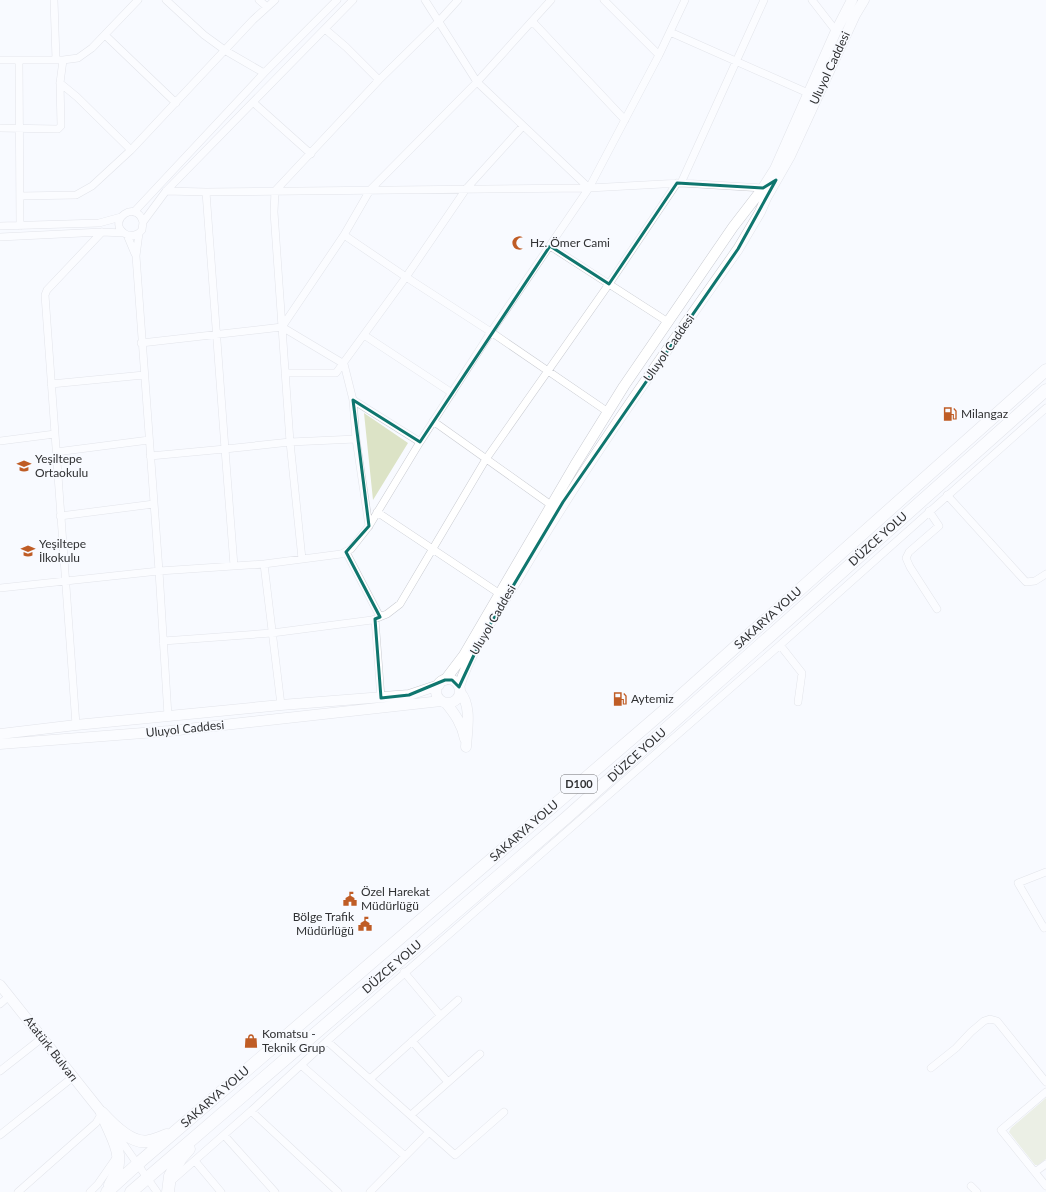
<svg xmlns="http://www.w3.org/2000/svg" width="1046" height="1192" font-family="Lato,sans-serif">
<rect width="100%" height="100%" fill="#f8faff"/>
<path fill="#dce3c6" d="M 364,413 L 408,443 L 373,500 Z
M 1046,1098 L 1046,1159 L 1038,1165 L 1035,1165 L 1009,1132 L 1011,1128 Z"/>
<g fill="none" stroke-linecap="round" stroke-linejoin="round">
<defs>
<path id="minor" d="M 54,0 L 56,60
M 166,0 L 204,35 L 226,51 L 264,73
M 259,0 L 267,7
M 425,0 L 477,82 L 589,188
M 604,0 L 659,55
M 812,0 L 836,31
M 532,21 L 625,120
M 325,29 L 346,47 L 379,80
M 670,32 L 808,93
M 105,35 L 176,103
M 0,60 L 63,60 L 78,58 L 92,48 L 138,0
M 19,60 L 20,226
M 60,83 L 77,97 L 131,150
M 254,103 L 311,154
M 0,128 L 58,129 L 61,126 L 60,83 L 63,60
M 681,183 L 764,0
M 166,191 L 206,192 L 589,188 L 681,183 L 763,188 L 765,187
M 20,196 L 76,195 L 92,186 L 131,150 L 253,20 L 275,0
M 134,212 L 264,73 L 337,0
M 0,226 L 99,223 L 121,217
M 139,233 C 134,236 129,237 124,233 C 107,221 136,198 143,222
M 127,235 L 135,254
M 344,235 L 406,277 L 491,332 L 608,412
M 0,237 L 102,232 L 123,233
M 550,246 L 668,322
M 282,327 L 344,235 L 370,190 L 477,82 L 551,0
M 364,335 L 452,393
M 141,343 L 282,327 L 344,364 L 353,400 L 356,439
M 285,373 L 336,373 L 406,277 L 466,189 L 523,126
M 51,384 L 144,375
M 353,400 L 420,442
M 433,421 L 551,505
M 0,441 L 55,434
M 56,452 L 149,440
M 150,456 L 225,449 L 206,192
M 947,495 L 1026,582 L 1035,581 L 1046,574
M 929,511 L 939,526 L 909,552 L 906,558 L 910,567 L 937,609
M 377,512 L 500,594
M 60,516 L 154,504
M 346,552 L 380,617
M 302,559 L 290,442 L 274,212 L 275,191 L 379,80 L 439,21 L 458,0
M 264,564 L 281,705
M 234,566 L 225,449 L 290,442 L 356,439 L 369,526
M 0,588 L 159,571 L 264,564 L 341,554 L 351,549 L 369,526 L 420,442 L 491,332 L 589,188 L 659,55 L 685,0
M 375,619 L 381,698
M 163,641 L 272,633 L 372,620 L 387,614 L 400,604 L 486,459 L 609,284 L 677,183
M 780,645 L 802,673 L 798,702
M 168,716 L 159,571 L 136,256 L 139,233 L 142,230 L 143,222 L 166,191 L 353,0
M 76,725 L 45,295 L 47,290 L 102,232
M 1046,872 L 1018,883 L 1044,928 L 1046,927
M 404,972 L 440,1015
M 0,1004 L 9,996
M 327,1041 L 455,1155 L 504,1112
M 412,1041 L 448,1082
M 301,1065 L 405,1156
M 931,1068 L 956,1048 L 971,1032 L 984,1021 L 990,1019 L 997,1021 L 1046,1082
M 0,1071 L 42,1038
M 370,1079 L 458,1000
M 1046,1092 L 1001,1130 L 1046,1186
M 251,1111 L 338,1192
M 411,1115 L 480,1054
M 115,1132 L 157,1192
M 0,1135 L 73,1077
M 224,1135 L 275,1192
M 195,1161 L 221,1192
M 1035,1172 L 1046,1164
M 169,1183 L 251,1111 L 327,1041 L 780,645 L 1046,408
M 971,1186 L 977,1192
M 18,1192 L 96,1123 L 102,1113 L 103,1115
M 90,1192 L 98,1184 L 116,1158
M 370,1192 L 429,1132"/>
<path id="secondary" d="M436 691a12 12 0 1 1 24 0a12 12 0 1 1-24 0Z
M 445,680 L 464,655 L 575,465 L 624,386 L 733,227 L 763,188 L 775,169 L 836,31 L 852,0
M 459,687 C 471,648 497,613 518,578 C 585,464 662,357 738,249 L 760,212 L 766,198 L 790,156 L 855,15 L 864,0
M 460,692 C 472,706 467,729 466,747
M 446,703 C 455,714 462,724 465,739
M 0,734 L 76,725 L 281,705 L 409,695 L 439,685
M 0,744 L 169,731 L 441,701
M 0,985 L 102,1113"/>
<path id="trunk" d="M 102,1113 C 112,1124 132,1145 149,1141 C 155,1140 161,1137 167,1135
M 105,1120 C 116,1146 126,1157 110,1185
M 107,1192 L 141,1161 L 666,709 L 1046,370
M 131,1192 L 567,817 L 1046,390
M 168,1192 L 170,1176 L 181,1158 L 189,1149"/>
</defs>
<use href="#minor" stroke="#c9cbd1" stroke-width="8"/>
<use href="#secondary" stroke="#c9cbd1" stroke-width="11"/>
<use href="#trunk" stroke="#c9cbd1" stroke-width="13"/>
<use href="#minor" stroke="#fff" stroke-width="7"/>
<use href="#secondary" stroke="#fff" stroke-width="10"/>
<use href="#trunk" stroke="#fff" stroke-width="12"/>
</g>
<path d="M0 0H1046V1192H0ZM 776,180 L 738,249 L 563,502 L 481,640 L 459,687 L 452,680 L 445,680 L 409,695 L 381,698 L 375,619 L 380,617 L 346,552 L 369,526 L 353,400 L 420,442 L 550,246 L 609,284 L 677,183 L 763,188 Z" fill="#f8faff" fill-opacity=".55" fill-rule="evenodd"/>
<path fill="none" stroke="#0f766e" stroke-width="3" stroke-linejoin="round" d="M 776,180 L 738,249 L 563,502 L 481,640 L 459,687 L 452,680 L 445,680 L 409,695 L 381,698 L 375,619 L 380,617 L 346,552 L 369,526 L 353,400 L 420,442 L 550,246 L 609,284 L 677,183 L 763,188 Z"/>
<defs>
<symbol id="mosque-bare" viewBox="-9 -9 18 18"><path d="M3.5-4.9A6 6 0 1 0 3.5 4.9A5 5 0 1 1 3.5-4.9Z" fill="#bf5c25" stroke="#f8faff" stroke-width="2.5" paint-order="stroke"/></symbol>
<symbol id="fuel-bare" viewBox="-9 -9 18 18"><path d="M-5.5-6h7V0h2V4h1.3V-2.5L3-4.5l.8-.8L6-3V5H2.5V1h-1V6h-7ZM-4.2-4.7v3.2H.2V-4.7Z" fill="#bf5c25" stroke="#f8faff" stroke-width="2.5" paint-order="stroke"/></symbol>
<symbol id="school-bare" viewBox="-9 -9 18 18"><path d="M0-5L7-2L0 1L-7-2ZM-4 1L0 2.5L4 1V4Q0 6-4 4Z" fill="#bf5c25" stroke="#f8faff" stroke-width="2.5" paint-order="stroke"/></symbol>
<symbol id="civic-bare" viewBox="-9 -9 18 18"><path d="M-.6-6.5H3V-4.5H.6V-3L4-1V1h2V6H-6V1h2V-1L-.6-3ZM-1.2 2.5V6h2.4V2.5Z" fill="#bf5c25" stroke="#f8faff" stroke-width="2.5" paint-order="stroke"/></symbol>
<symbol id="shop-bare" viewBox="-9 -9 18 18"><path d="M-5-2.5h2.3a2.7 3.5 0 0 1 5.4 0H5L5.5 6h-11ZM-1.5-2.5h3a1.5 2.3 0 0 0-3 0Z" fill="#bf5c25" stroke="#f8faff" stroke-width="2.5" paint-order="stroke"/></symbol>
</defs>
<g fill-rule="evenodd">
<use href="#mosque-bare" x="509" y="233" width="20" height="20"/>
<use href="#fuel-bare" x="940" y="404" width="20" height="20"/>
<use href="#school-bare" x="14" y="456" width="20" height="20"/>
<use href="#school-bare" x="18" y="541" width="20" height="20"/>
<use href="#fuel-bare" x="610" y="689" width="20" height="20"/>
<use href="#civic-bare" x="340" y="889" width="20" height="20"/>
<use href="#civic-bare" x="355" y="914" width="20" height="20"/>
<use href="#shop-bare" x="241" y="1031" width="20" height="20"/>
</g>
<g text-anchor="middle" stroke-width="3.5" stroke-linejoin="round" paint-order="stroke">
<rect fill="#f8faff" stroke="#6c6d70" stroke-width="1" x="561" y="775" width="36" height="18" rx="3"/>
<g font-size="11" font-weight="bold" fill="#303133">
<text x="579" y="788">D100</text>
</g>
<g font-size="12" fill="#303133" stroke="#f8faff">
<text transform="translate(830 68) rotate(-65)" y="4">Uluyol Caddesi</text>
<text transform="translate(669 348) rotate(-55)" y="4">Uluyol Caddesi</text>
<text transform="translate(878 539) rotate(-42)" y="4">DÜZCE YOLU</text>
<text transform="translate(768 618) rotate(-42)" y="4">SAKARYA YOLU</text>
<text transform="translate(493 620) rotate(-60)" y="4">Uluyol Caddesi</text>
<text transform="translate(185 729) rotate(-6)" y="4">Uluyol Caddesi</text>
<text transform="translate(637 755) rotate(-42)" y="4">DÜZCE YOLU</text>
<text transform="translate(524 831) rotate(-41)" y="4">SAKARYA YOLU</text>
<text transform="translate(392 967) rotate(-41)" y="4">DÜZCE YOLU</text>
<text transform="translate(51 1049) rotate(52)" y="4">Atatürk Bulvarı</text>
<text transform="translate(215 1097) rotate(-41)" y="4">SAKARYA YOLU</text>
</g>
<g font-size="12" fill="#303133" stroke="#f8faff" text-anchor="start">
<text x="530" y="247">Hz. Ömer Cami</text>
<text x="961" y="418">Milangaz</text>
<text x="35" y="463">Yeşiltepe<tspan x="35" dy="14">Ortaokulu</tspan></text>
<text x="39" y="548">Yeşiltepe<tspan x="39" dy="14">İlkokulu</tspan></text>
<text x="631" y="703">Aytemiz</text>
<text x="361" y="896">Özel Harekat<tspan x="361" dy="14">Müdürlüğü</tspan></text>
<text x="354" y="921" text-anchor="end">Bölge Trafik<tspan x="354" dy="14">Müdürlüğü</tspan></text>
<text x="262" y="1038">Komatsu -<tspan x="262" dy="14">Teknik Grup</tspan></text>
</g>
</g>
</svg>
